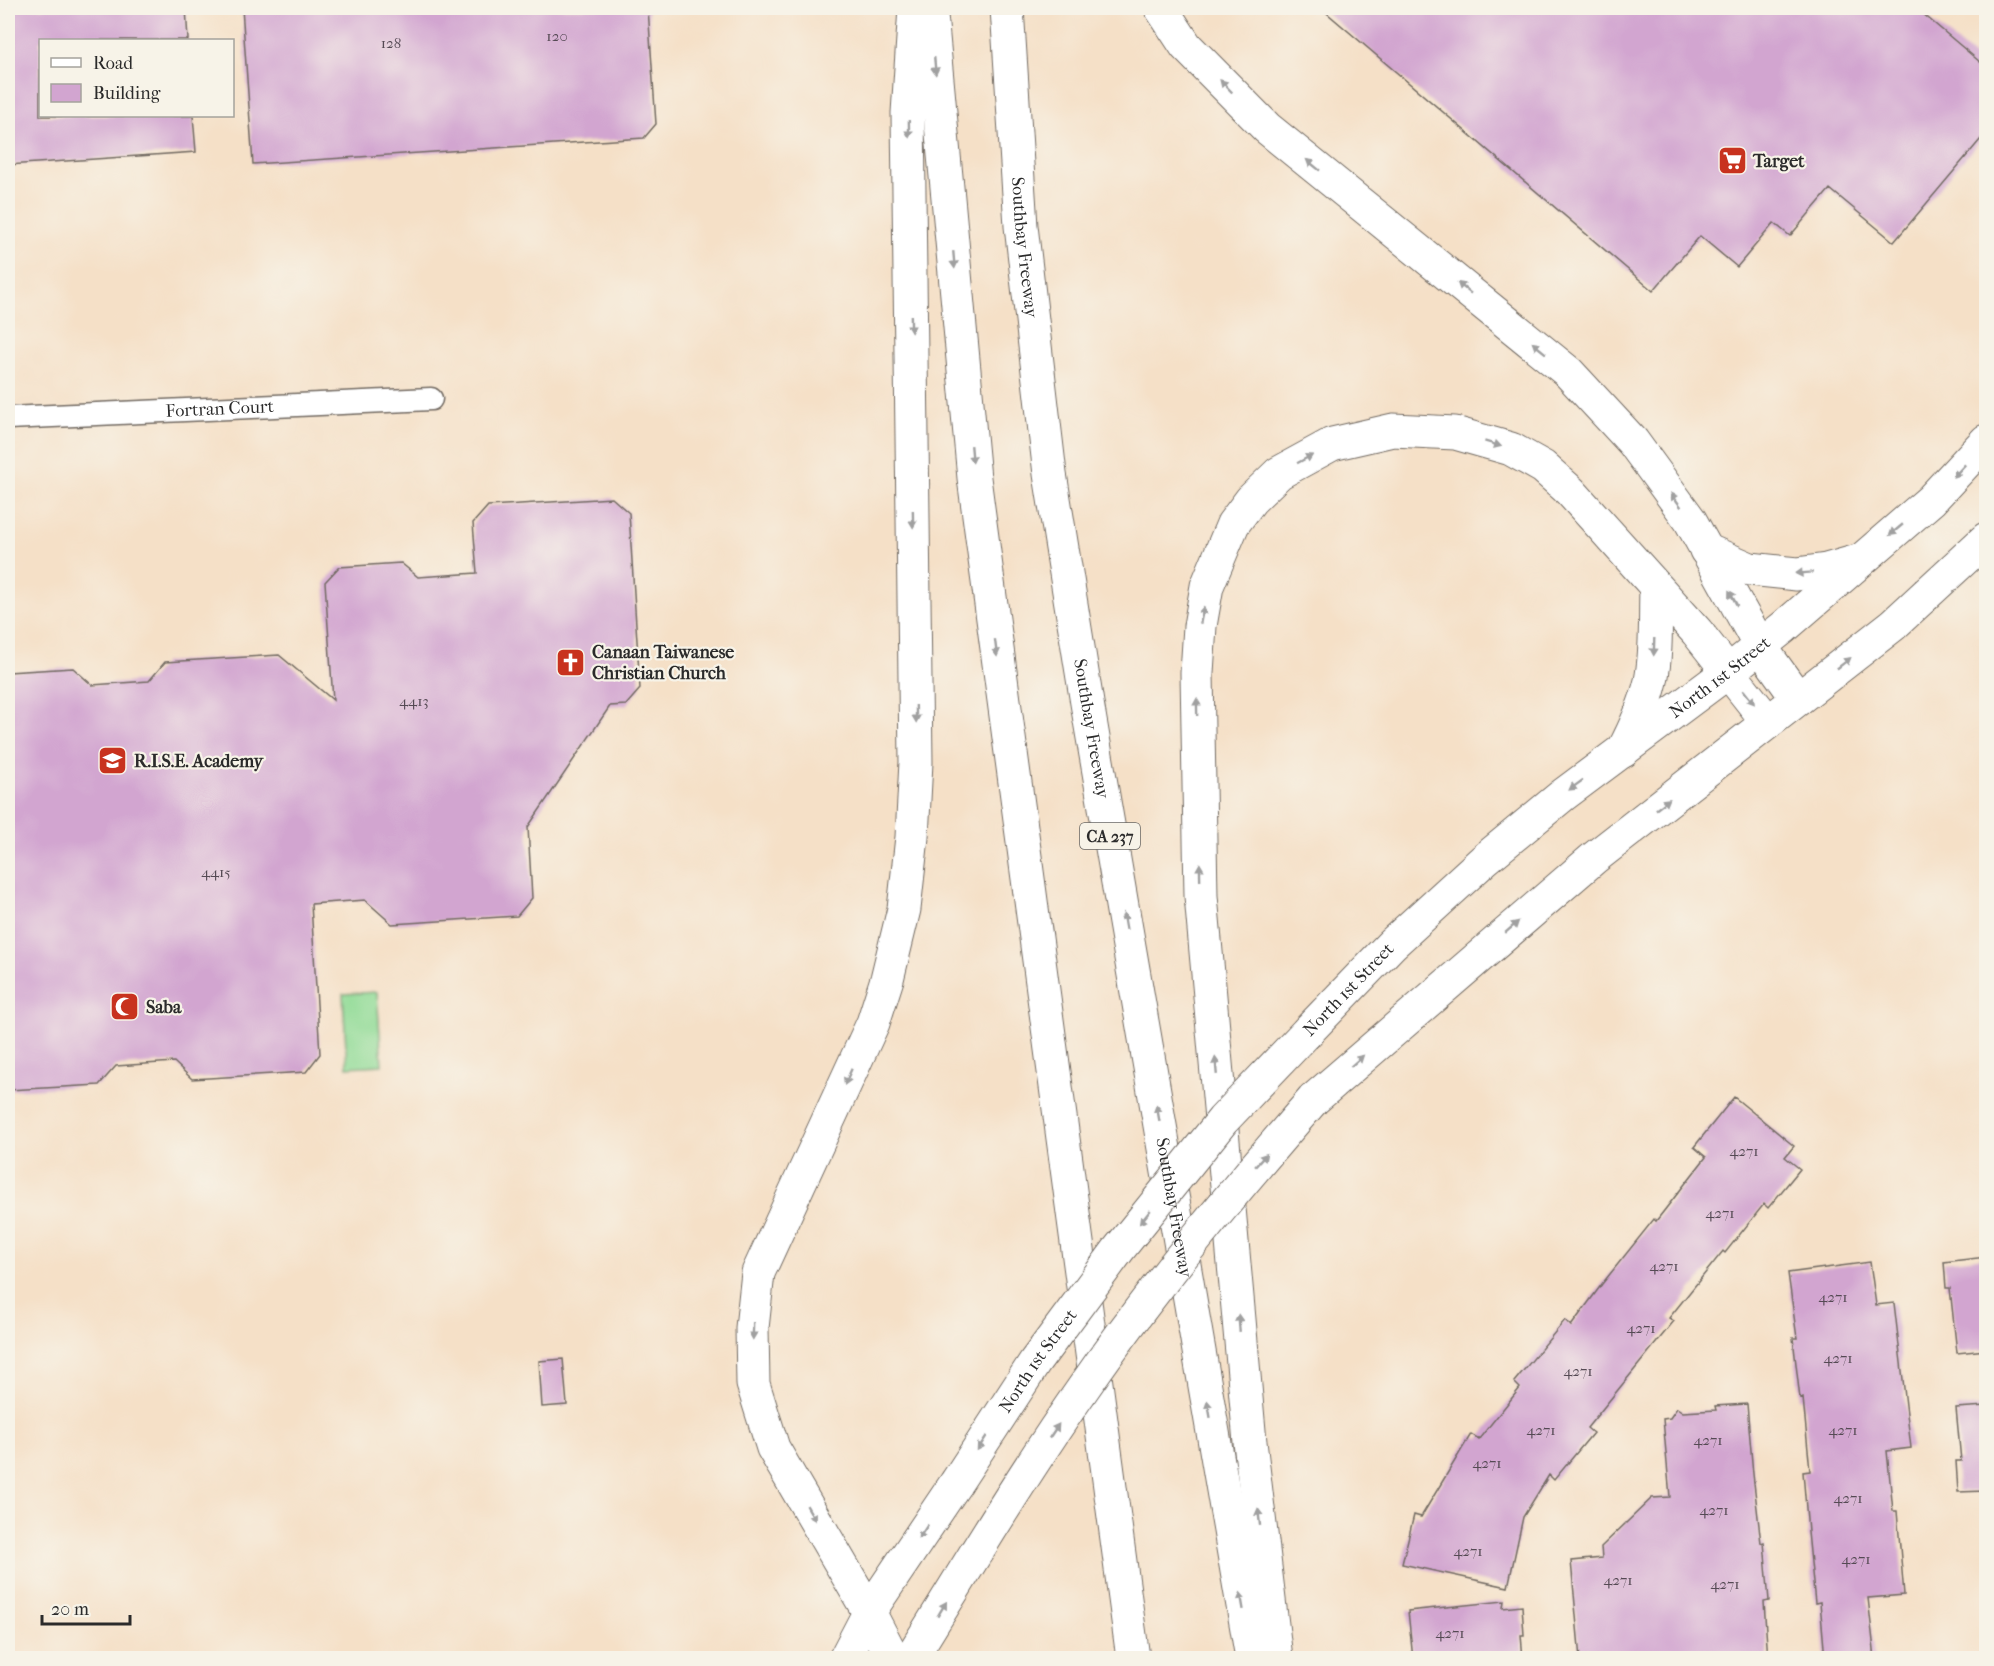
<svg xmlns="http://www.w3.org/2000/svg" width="1994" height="1666" font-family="'IM FELL French Canon',serif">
<rect width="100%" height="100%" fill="#f7f3e8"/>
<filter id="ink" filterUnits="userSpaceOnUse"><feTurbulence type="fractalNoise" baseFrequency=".0167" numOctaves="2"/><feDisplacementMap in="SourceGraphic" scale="12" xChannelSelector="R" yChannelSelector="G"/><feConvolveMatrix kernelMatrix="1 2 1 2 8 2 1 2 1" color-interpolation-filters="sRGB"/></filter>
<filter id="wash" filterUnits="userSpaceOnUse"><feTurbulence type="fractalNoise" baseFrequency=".008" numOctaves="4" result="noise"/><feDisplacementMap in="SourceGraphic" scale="24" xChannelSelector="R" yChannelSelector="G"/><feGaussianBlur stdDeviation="1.35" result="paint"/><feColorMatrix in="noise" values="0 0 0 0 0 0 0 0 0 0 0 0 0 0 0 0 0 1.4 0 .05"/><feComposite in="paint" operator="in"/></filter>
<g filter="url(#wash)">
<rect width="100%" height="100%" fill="#f5e0c7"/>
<path fill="#92db97" stroke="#5e8361" stroke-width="1.5" d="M 377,992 L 382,1065 L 347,1067 L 343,994 Z"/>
<g id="blocks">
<path fill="#d2a5d0" d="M 8,8 L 186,8 L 188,40 L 40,40 L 40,116 L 193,116 L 196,152 L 8,165 Z
M 242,8 L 648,8 L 656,124 L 644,138 L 253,164 Z
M 1321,8 L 1916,8 L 1986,67 L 1986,133 L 1894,242 L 1830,189 L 1790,236 L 1774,223 L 1737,267 L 1700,236 L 1653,291 Z
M 612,498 L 629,513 L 640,689 L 626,705 L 610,706 L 528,827 L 532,898 L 517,916 L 392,924 L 365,900 L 311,904 L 320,1054 L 306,1072 L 192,1079 L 174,1062 L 116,1066 L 99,1085 L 8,1090 L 8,672 L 73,668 L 92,685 L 149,681 L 165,662 L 279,655 L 333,700 L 325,582 L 339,567 L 401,563 L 418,577 L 477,573 L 473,523 L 488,506 Z
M 1734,1097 L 1794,1146 L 1785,1157 L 1800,1169 L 1768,1208 L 1764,1204 L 1725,1253 L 1723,1251 L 1669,1318 L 1674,1321 L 1587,1428 L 1593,1433 L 1554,1480 L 1549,1475 L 1523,1517 L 1508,1587 L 1402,1564 L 1414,1515 L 1421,1517 L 1471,1434 L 1479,1439 L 1520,1388 L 1514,1382 L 1565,1320 L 1571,1326 L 1602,1284 L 1654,1219 L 1656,1221 L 1706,1157 L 1694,1147 Z
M 1986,1257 L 1986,1350 L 1957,1353 L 1950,1288 L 1946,1288 L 1944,1262 Z
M 1870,1262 L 1876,1305 L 1894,1303 L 1911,1448 L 1887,1451 L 1893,1511 L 1897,1511 L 1904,1595 L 1868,1598 L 1875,1659 L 1825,1659 L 1820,1602 L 1815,1603 L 1808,1532 L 1803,1472 L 1810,1471 L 1803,1398 L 1800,1399 L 1793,1338 L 1797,1338 L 1788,1273 Z
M 563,1359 L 567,1405 L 542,1407 L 539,1361 Z
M 1747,1404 L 1753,1474 L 1761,1543 L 1764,1542 L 1769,1601 L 1764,1602 L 1768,1659 L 1580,1659 L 1571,1561 L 1602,1558 L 1601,1547 L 1652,1498 L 1670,1497 L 1663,1419 L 1670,1418 L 1677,1408 L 1683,1412 L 1716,1410 L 1715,1406 Z
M 1986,1406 L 1986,1491 L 1958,1492 L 1956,1461 L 1961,1461 L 1956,1408 Z
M 1504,1601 L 1503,1608 L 1522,1606 L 1524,1635 L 1521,1635 L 1523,1659 L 1413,1659 L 1408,1611 Z"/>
</g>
</g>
<g filter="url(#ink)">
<use href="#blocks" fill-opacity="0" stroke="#726a62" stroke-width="1.5"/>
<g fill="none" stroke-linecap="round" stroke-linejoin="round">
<defs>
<g id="minor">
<path id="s1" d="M 8,418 L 431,399"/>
</g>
<path id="secondary" d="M 845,1658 L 869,1612"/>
<g id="primary">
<path id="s2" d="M 1308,1031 L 1392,944 L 1484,860 L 1563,795 L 1729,671 L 1784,627 L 1931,500 L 1986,441"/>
<path d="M 1313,1100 L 1594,858 L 1893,625 L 1986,539"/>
<path d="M 869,1612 L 956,1483"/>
<path d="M 911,1658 L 977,1551"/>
</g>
<g id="motorway">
<path id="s3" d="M 1007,8 L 1021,226 L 1050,474 L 1087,703 L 1252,1658"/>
<path d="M 1161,8 L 1186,46 L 1267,128 L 1568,372 L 1633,442 L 1690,520 L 1760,646 L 1798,699"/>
<path d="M 931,15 L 974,478 L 1133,1658"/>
<path d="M 1706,550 L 1750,569 L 1797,574 L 1826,570 L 1861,560"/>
<path d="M 1623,751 C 1635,728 1645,706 1651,681 C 1657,652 1655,619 1656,588"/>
<path d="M 893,1658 L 869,1612 L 773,1448 L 753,1384 L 752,1328 L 758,1273 L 873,1023 L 887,979 L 904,909 L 912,837 L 916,762 L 908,113 L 915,8"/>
<path d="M 1276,1658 L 1250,1442 L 1201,896 L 1197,673 L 1200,626 L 1207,586 L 1233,524 L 1251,500 L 1279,473 L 1332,444 L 1393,430 L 1455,433 L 1511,449 L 1543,467 L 1570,491 L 1697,632 L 1768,722"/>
</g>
</defs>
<use href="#minor" stroke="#726a62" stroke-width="25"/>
<use href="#secondary" stroke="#726a62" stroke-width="34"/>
<use href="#primary" stroke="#726a62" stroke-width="35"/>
<use href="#motorway" stroke="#726a62" stroke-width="35"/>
<use href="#minor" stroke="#fff" stroke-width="22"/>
<use href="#secondary" stroke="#fff" stroke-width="32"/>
<use href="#primary" stroke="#fff" stroke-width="33"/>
<use href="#motorway" stroke="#fff" stroke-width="33"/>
<defs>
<g id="primary-bridge">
<path id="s4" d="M 956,1483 L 1035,1362 L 1119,1249 L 1223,1120 L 1308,1031"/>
<path d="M 977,1551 C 1011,1496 1046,1441 1084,1387 C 1153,1287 1233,1192 1313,1100"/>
</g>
</defs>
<use href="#primary-bridge" stroke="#726a62" stroke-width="35" stroke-linecap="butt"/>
<use href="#primary-bridge" stroke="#fff" stroke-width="33"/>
</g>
<defs><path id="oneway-solid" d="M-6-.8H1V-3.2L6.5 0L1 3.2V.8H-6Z" transform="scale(1.5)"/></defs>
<g fill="#a0a0a0">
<use href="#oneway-solid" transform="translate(935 66) rotate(85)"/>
<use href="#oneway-solid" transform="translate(1226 86) rotate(-134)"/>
<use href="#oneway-solid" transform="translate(909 129) rotate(89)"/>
<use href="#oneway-solid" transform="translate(1313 165) rotate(-141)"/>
<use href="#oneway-solid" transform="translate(954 260) rotate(85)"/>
<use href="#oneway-solid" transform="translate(1464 288) rotate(-141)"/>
<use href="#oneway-solid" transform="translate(911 324) rotate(89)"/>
<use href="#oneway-solid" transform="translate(1539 348) rotate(-141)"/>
<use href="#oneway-solid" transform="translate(1493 444) rotate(17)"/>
<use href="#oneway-solid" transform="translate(972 454) rotate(85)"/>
<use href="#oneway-solid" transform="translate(1305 459) rotate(-28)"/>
<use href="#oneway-solid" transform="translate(1959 471) rotate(133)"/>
<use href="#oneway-solid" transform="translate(1676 500) rotate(-126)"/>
<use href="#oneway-solid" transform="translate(913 519) rotate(89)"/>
<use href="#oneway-solid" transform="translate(1896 530) rotate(140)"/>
<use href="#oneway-solid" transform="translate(1804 573) rotate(176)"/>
<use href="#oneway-solid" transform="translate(1733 598) rotate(-119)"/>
<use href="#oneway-solid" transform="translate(1202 615) rotate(-79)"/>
<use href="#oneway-solid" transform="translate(1654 647) rotate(92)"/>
<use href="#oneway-solid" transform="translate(996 648) rotate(83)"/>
<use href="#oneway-solid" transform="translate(1844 663) rotate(-38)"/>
<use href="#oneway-solid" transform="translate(1749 697) rotate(52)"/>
<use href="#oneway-solid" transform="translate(1197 707) rotate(-91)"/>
<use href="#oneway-solid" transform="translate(916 714) rotate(89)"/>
<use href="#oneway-solid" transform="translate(1576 785) rotate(144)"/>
<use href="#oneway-solid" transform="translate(1663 804) rotate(-38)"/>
<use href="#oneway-solid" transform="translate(1200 872) rotate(-91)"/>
<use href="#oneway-solid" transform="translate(1125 921) rotate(-100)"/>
<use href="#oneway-solid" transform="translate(1512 927) rotate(-41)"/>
<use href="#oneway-solid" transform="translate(1357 1061) rotate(-41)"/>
<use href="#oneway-solid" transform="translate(1216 1066) rotate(-95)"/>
<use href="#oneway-solid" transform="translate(848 1077) rotate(114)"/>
<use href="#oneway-solid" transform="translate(1158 1113) rotate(-100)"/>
<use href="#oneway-solid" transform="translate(1261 1160) rotate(-49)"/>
<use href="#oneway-solid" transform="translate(1145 1217) rotate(129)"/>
<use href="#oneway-solid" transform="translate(1239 1323) rotate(-95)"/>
<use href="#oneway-solid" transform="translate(753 1331) rotate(91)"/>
<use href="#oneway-solid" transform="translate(1209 1409) rotate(-100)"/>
<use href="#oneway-solid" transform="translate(1054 1431) rotate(-56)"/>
<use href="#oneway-solid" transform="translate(982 1443) rotate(123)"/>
<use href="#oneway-solid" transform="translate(811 1513) rotate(60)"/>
<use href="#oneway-solid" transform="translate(1259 1517) rotate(-97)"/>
<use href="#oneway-solid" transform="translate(923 1532) rotate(124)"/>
<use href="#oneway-solid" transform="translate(1242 1601) rotate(-100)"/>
<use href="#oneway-solid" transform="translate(942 1609) rotate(-59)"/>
</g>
</g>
<defs>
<symbol id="supermarket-square" viewBox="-11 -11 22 22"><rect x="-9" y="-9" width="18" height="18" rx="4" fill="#c8321e" stroke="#f7f3e8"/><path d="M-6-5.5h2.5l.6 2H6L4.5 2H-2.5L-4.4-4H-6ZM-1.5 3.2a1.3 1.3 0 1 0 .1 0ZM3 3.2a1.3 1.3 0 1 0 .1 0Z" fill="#fff"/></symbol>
<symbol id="church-square" viewBox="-11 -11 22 22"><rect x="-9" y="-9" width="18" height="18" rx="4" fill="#c8321e" stroke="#f7f3e8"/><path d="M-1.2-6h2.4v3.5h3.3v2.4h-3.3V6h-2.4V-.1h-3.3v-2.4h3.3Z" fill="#fff"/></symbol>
<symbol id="school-square" viewBox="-11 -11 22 22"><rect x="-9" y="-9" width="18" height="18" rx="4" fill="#c8321e" stroke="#f7f3e8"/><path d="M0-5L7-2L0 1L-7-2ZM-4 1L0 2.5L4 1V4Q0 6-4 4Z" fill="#fff"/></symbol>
<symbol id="mosque-square" viewBox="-11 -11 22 22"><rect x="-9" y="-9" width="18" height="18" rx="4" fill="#c8321e" stroke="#f7f3e8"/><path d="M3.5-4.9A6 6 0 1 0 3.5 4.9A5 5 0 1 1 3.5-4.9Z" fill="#fff"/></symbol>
</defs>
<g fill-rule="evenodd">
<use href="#supermarket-square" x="1716" y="144" width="33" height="33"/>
<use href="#church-square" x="554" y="646" width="33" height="33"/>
<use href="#school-square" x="96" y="744" width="33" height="33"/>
<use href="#mosque-square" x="108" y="990" width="33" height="33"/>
</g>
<g text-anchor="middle" stroke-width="4.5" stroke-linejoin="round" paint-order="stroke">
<g font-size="15" fill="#554a54">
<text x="557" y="41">120</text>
<text x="391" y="48">128</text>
<text x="414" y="706">4413</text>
<text x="216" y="877">4415</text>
<text x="1744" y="1156">4271</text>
<text x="1720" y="1218">4271</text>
<text x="1664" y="1271">4271</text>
<text x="1833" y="1302">4271</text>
<text x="1641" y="1333">4271</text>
<text x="1838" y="1363">4271</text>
<text x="1578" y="1376">4271</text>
<text x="1541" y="1435">4271</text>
<text x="1843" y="1435">4271</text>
<text x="1708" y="1445">4271</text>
<text x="1487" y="1468">4271</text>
<text x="1848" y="1503">4271</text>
<text x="1714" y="1515">4271</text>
<text x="1468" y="1556">4271</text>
<text x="1856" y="1564">4271</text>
<text x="1618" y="1585">4271</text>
<text x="1725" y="1589">4271</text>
<text x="1450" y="1638">4271</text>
</g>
<rect fill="#f7f3e8" stroke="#686764" stroke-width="1.5" x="1080" y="823" width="60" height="26" rx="4.5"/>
<g font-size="16" font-weight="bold" fill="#2b2b2b">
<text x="1110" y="842">CA 237</text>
</g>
<g font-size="18" font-weight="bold" fill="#2b2b2b" stroke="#f7f3e8" text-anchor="start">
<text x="1753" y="167">Target</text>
<text x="592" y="658">Canaan Taiwanese<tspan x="592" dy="21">Christian Church</tspan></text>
<text x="134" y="767">R.I.S.E. Academy</text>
<text x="146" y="1013">Saba</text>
</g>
<g font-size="18" fill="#2b2b2b" stroke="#f7f3e8">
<text dy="6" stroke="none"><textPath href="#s3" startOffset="240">Southbay Freeway</textPath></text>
<text dy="6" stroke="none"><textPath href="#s1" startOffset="212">Fortran Court</textPath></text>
<text dy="6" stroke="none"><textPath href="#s2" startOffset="544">North 1st Street</textPath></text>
<text dy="6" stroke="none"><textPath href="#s3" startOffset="726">Southbay Freeway</textPath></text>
<text dy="6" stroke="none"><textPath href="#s2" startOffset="58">North 1st Street</textPath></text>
<text dy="6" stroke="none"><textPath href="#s3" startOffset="1212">Southbay Freeway</textPath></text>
<text dy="6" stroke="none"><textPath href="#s4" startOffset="147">North 1st Street</textPath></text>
</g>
</g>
<rect width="1994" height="1666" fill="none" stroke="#f7f3e8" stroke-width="30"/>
<rect x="39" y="39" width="195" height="78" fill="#f7f3e8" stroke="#a5a39c" stroke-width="1.5"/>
<rect x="51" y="58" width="30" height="9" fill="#ffffff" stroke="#a5a39c" stroke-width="1.5"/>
<text x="93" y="69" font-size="18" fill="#2b2b2b">Road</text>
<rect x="51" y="84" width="30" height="18" fill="#d2a5d0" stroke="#a5a39c" stroke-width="1.5"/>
<text x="93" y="99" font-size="18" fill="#2b2b2b">Building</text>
<path d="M42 1615v9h88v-9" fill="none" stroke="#2b2b2b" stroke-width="3"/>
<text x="51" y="1615" font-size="18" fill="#2b2b2b" stroke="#f7f3e8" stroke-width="4.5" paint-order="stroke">20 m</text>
</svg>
